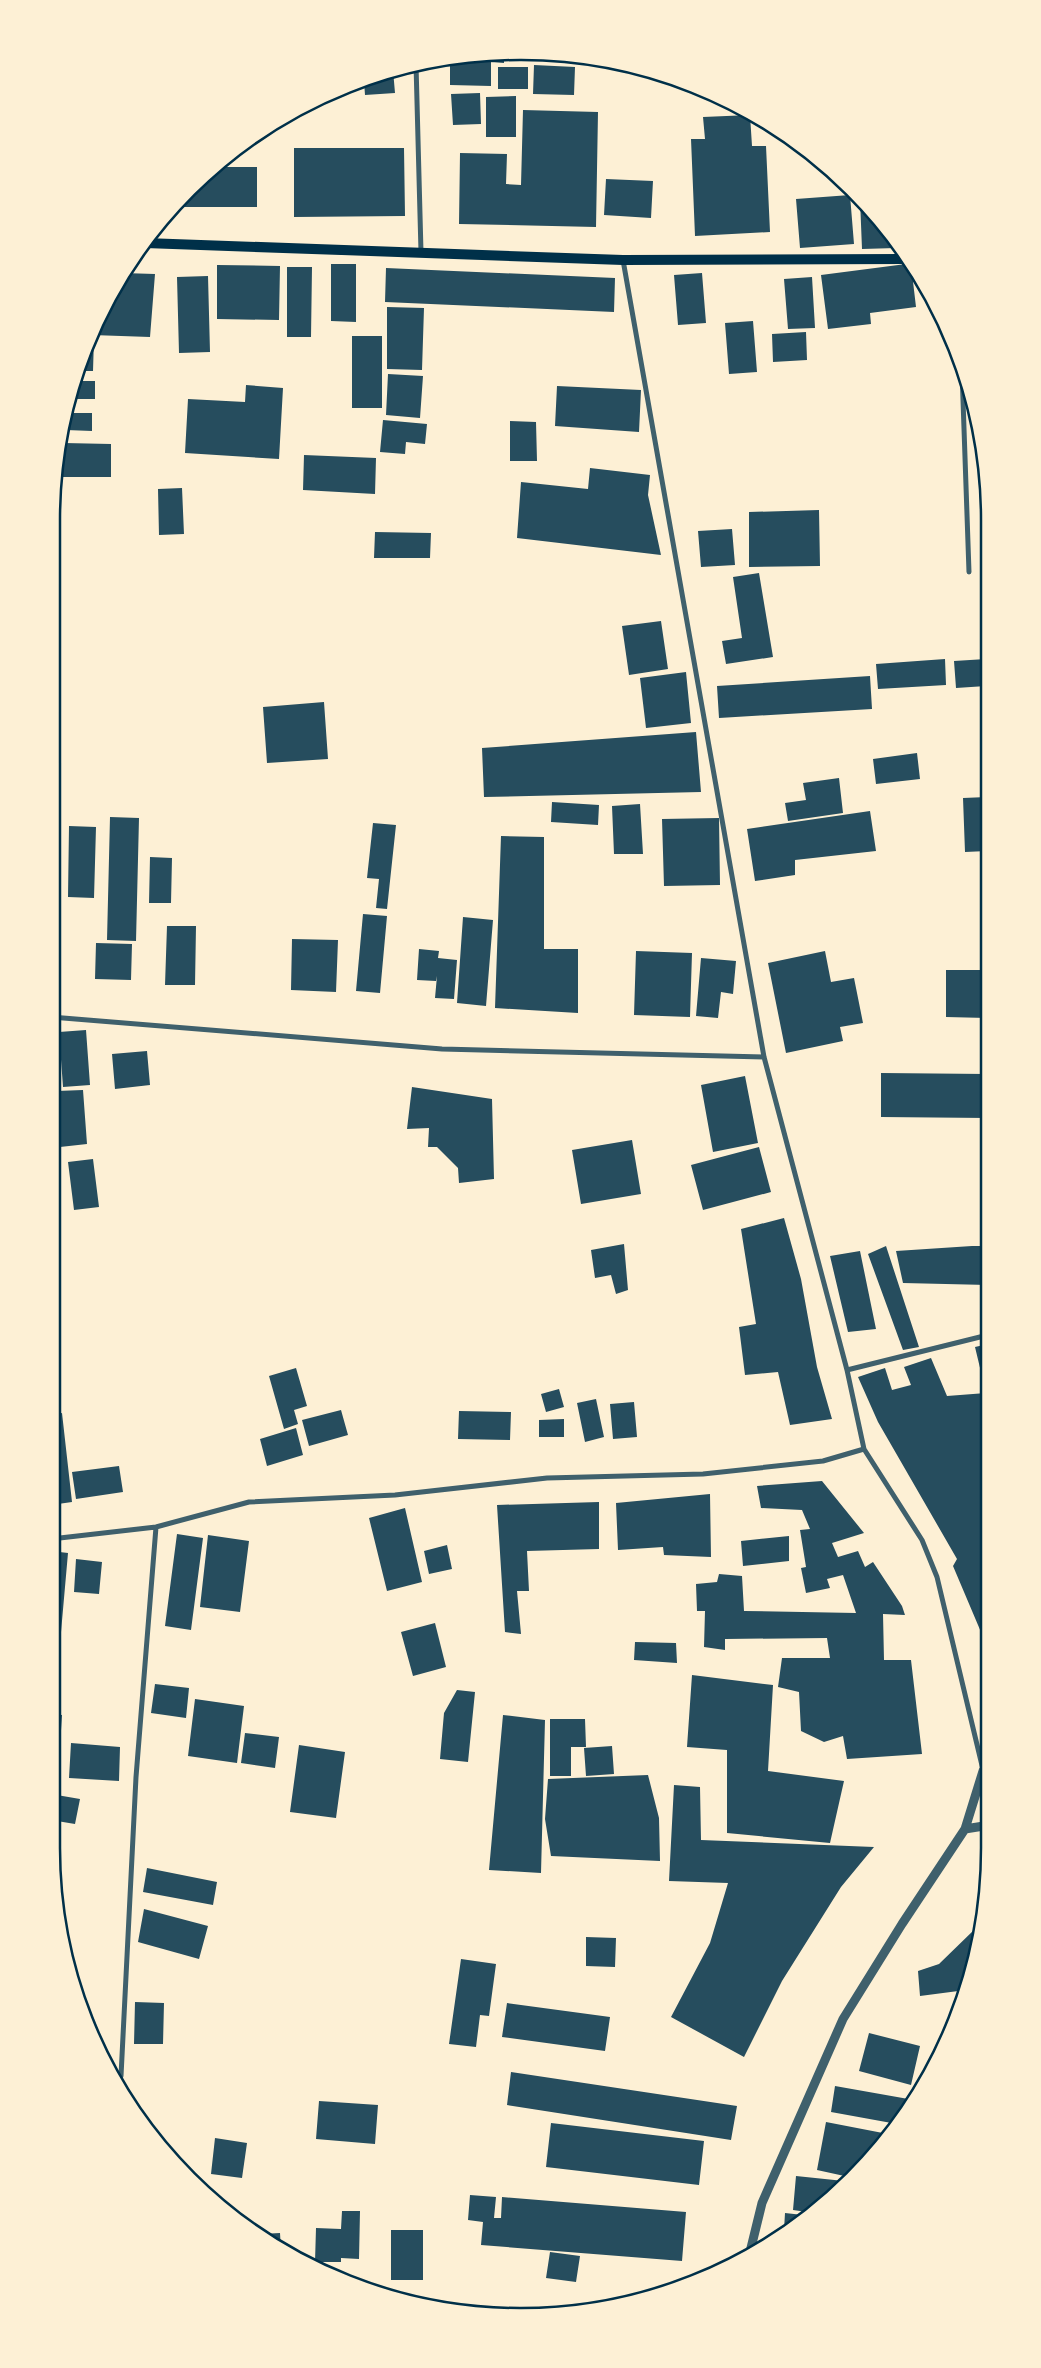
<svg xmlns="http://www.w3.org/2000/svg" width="1041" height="2368" font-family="'Asap Condensed',sans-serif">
<rect width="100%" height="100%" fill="#fdf0d5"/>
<path fill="#264d5e" d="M 490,52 L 504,53 L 504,63 L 491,62 L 491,86 L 450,85 L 450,59 Z
M 534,65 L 575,67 L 574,95 L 533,94 Z
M 498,67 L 528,67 L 528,89 L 498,89 Z
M 393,70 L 395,93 L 365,95 L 364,81 Z
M 480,93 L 481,124 L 453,125 L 451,94 Z
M 516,96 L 516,137 L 486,137 L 486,97 Z
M 523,110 L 598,112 L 596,227 L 459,224 L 460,153 L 507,154 L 506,184 L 521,185 Z
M 750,115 L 752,146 L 766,146 L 770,232 L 695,236 L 691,139 L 705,139 L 703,117 Z
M 294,148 L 404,148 L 405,216 L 294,217 Z
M 215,167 L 257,167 L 257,207 L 172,207 Z
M 606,179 L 653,181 L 651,218 L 604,215 Z
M 850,195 L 854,244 L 800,248 L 796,199 Z
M 860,199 L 873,211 L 896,248 L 862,249 Z
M 331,264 L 356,264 L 356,322 L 331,321 Z
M 906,264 L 912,273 L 916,307 L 870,313 L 871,324 L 828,329 L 821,275 Z
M 217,265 L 280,266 L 279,320 L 217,319 Z
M 287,267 L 312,267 L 311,337 L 287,337 Z
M 386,268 L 615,278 L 614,312 L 385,302 Z
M 123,273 L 155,274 L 150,337 L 92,335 L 114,286 Z
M 702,273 L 706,323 L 678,325 L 674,275 Z
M 208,276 L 210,352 L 179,353 L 177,277 Z
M 812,277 L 815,328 L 788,329 L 784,279 Z
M 387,307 L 424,308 L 422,370 L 387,369 Z
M 753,321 L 757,372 L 729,374 L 725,323 Z
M 806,332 L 807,360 L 773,362 L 772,334 Z
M 352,336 L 382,336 L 382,408 L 352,408 Z
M 91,338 L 94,338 L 93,371 L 76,371 Z
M 388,374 L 423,376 L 420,418 L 386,415 Z
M 74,381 L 95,381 L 95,399 L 71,399 Z
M 246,385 L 283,388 L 279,459 L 185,453 L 188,399 L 245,402 Z
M 557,386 L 641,390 L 639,432 L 555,426 Z
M 69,413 L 92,413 L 92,431 L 66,430 Z
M 383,420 L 427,424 L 425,444 L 406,442 L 405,454 L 380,452 Z
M 510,421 L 536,422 L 537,461 L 510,461 Z
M 979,433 L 986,459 L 986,464 L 978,464 Z
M 64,443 L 111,444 L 111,477 L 58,477 Z
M 304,455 L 376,458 L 375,494 L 303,490 Z
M 590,468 L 650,475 L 648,495 L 661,555 L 517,538 L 521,482 L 588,489 Z
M 978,471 L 986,471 L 986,530 L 982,530 Z
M 182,488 L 184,534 L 159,535 L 158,489 Z
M 819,510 L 820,566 L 749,567 L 749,512 Z
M 732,529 L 735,565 L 701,567 L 698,531 Z
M 375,532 L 431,533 L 430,558 L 374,558 Z
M 759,573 L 773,657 L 726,664 L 722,641 L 742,638 L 733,577 Z
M 661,621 L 668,669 L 629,675 L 622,626 Z
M 945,659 L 946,685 L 878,689 L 876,664 Z
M 986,659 L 986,686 L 956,688 L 954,661 Z
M 686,672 L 691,723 L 646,728 L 640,678 Z
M 870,676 L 872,709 L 719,718 L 717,686 Z
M 324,702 L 328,759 L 267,763 L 263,707 Z
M 696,732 L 701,792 L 484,797 L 482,748 Z
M 917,753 L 920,779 L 876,784 L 873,759 Z
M 839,778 L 843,813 L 788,821 L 785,803 L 806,800 L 803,783 Z
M 987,797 L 987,851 L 965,852 L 963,798 Z
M 552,802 L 599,805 L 598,825 L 551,822 Z
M 640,804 L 643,854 L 614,854 L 612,806 Z
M 870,811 L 876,851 L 795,860 L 795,875 L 755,881 L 747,829 Z
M 110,817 L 139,818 L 136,941 L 107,940 Z
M 719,818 L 720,885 L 664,886 L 662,819 Z
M 373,823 L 396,825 L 387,909 L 376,908 L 379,879 L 367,878 Z
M 69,826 L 96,827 L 94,898 L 68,897 Z
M 501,836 L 544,837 L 544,949 L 578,949 L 578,1013 L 495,1008 Z
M 150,857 L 172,858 L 171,903 L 149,903 Z
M 363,914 L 387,916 L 380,993 L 356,991 Z
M 463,917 L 493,920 L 486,1006 L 457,1003 Z
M 167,926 L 196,926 L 195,985 L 165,985 Z
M 292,939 L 338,940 L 336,992 L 291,990 Z
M 96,943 L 132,944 L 131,980 L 95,979 Z
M 419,949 L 439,951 L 438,958 L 457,960 L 454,999 L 435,998 L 437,976 L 436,981 L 417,980 Z
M 636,951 L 692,953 L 690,1017 L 634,1015 Z
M 825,951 L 831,982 L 854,978 L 863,1023 L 840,1027 L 843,1041 L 786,1053 L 768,963 Z
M 701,958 L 736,961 L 733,994 L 721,992 L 718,1018 L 696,1016 Z
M 946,970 L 987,970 L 987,1018 L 946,1017 Z
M 86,1030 L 90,1085 L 63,1087 L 59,1032 Z
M 147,1051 L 150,1085 L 115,1089 L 112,1054 Z
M 881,1073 L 987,1074 L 988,1118 L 881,1117 Z
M 745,1076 L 758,1143 L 713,1152 L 701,1085 Z
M 412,1087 L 492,1099 L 494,1179 L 459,1183 L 458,1168 L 437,1147 L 428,1147 L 429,1128 L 407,1129 Z
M 83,1090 L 87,1144 L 60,1147 L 57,1091 Z
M 632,1140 L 641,1194 L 581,1204 L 572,1150 Z
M 759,1147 L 771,1192 L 703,1210 L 691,1165 Z
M 93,1159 L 99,1207 L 74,1210 L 68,1162 Z
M 784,1218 L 801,1279 L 817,1367 L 832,1419 L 790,1425 L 778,1372 L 745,1375 L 739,1327 L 756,1324 L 741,1229 Z
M 624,1244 L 628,1290 L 616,1294 L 611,1275 L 595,1278 L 591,1250 Z
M 886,1246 L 919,1347 L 903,1350 L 868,1254 Z
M 972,1246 L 988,1246 L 988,1285 L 903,1283 L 896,1251 Z
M 860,1251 L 876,1329 L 848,1332 L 830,1256 Z
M 988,1344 L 989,1651 L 953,1566 L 957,1559 L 878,1422 L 858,1377 L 885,1368 L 892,1390 L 911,1385 L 904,1367 L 931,1358 L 947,1396 L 986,1393 L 975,1347 Z
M 296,1368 L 307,1406 L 294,1410 L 298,1424 L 284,1429 L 269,1376 Z
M 559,1389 L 564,1407 L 546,1412 L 541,1394 Z
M 596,1399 L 604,1437 L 585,1442 L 577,1403 Z
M 634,1402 L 637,1437 L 613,1439 L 610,1404 Z
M 341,1410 L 348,1435 L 309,1446 L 302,1420 Z
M 459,1411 L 511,1412 L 510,1440 L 458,1439 Z
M 62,1413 L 72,1502 L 51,1505 L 51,1415 Z
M 564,1419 L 564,1437 L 539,1437 L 539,1420 Z
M 296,1428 L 303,1455 L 267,1466 L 260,1439 Z
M 119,1466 L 123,1492 L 76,1499 L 72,1472 Z
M 822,1481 L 864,1533 L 832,1543 L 838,1557 L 858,1551 L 865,1567 L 873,1562 L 902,1606 L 905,1615 L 883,1614 L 884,1660 L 911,1660 L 922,1754 L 847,1759 L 843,1736 L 824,1742 L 801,1731 L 799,1692 L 778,1687 L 782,1658 L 830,1658 L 827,1638 L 725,1639 L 725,1650 L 704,1647 L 705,1611 L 697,1611 L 696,1584 L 717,1582 L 719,1574 L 742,1576 L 744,1611 L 856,1613 L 843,1575 L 827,1579 L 830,1588 L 806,1593 L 801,1568 L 806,1567 L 800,1530 L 810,1529 L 802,1510 L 761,1508 L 757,1486 Z
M 710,1494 L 711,1557 L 664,1555 L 663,1547 L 618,1550 L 616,1503 Z
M 599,1502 L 599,1549 L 527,1551 L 529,1591 L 517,1591 L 521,1634 L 505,1632 L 497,1505 Z
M 405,1508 L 422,1582 L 387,1591 L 369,1518 Z
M 177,1534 L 203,1538 L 191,1630 L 165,1626 Z
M 208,1535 L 249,1541 L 240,1612 L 200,1607 Z
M 789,1536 L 789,1561 L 743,1566 L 741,1541 Z
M 447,1545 L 452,1569 L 429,1574 L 424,1551 Z
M 51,1551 L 68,1553 L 58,1666 L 51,1666 Z
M 76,1559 L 102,1562 L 99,1594 L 74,1592 Z
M 435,1623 L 446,1667 L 413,1676 L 401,1632 Z
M 635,1642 L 676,1643 L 677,1663 L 634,1660 Z
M 692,1675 L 773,1685 L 768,1771 L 844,1781 L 830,1843 L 727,1833 L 727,1750 L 687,1747 Z
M 155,1684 L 189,1688 L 186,1718 L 151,1713 Z
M 457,1690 L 475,1692 L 468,1762 L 440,1759 L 444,1713 Z
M 195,1699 L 244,1706 L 237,1763 L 188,1756 Z
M 51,1714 L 62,1715 L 60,1746 L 51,1746 Z
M 503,1715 L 545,1720 L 541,1873 L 489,1870 Z
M 550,1719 L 585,1719 L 586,1747 L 571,1747 L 571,1776 L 550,1776 Z
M 245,1733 L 279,1737 L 275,1768 L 241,1763 Z
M 71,1743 L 120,1747 L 119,1781 L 69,1778 Z
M 299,1745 L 345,1752 L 336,1818 L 290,1812 Z
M 612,1746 L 614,1774 L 586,1776 L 584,1748 Z
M 648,1775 L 659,1818 L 660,1861 L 551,1856 L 545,1819 L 548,1779 Z
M 674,1785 L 700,1787 L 701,1840 L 874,1847 L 841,1887 L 782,1981 L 744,2057 L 671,2017 L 710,1943 L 728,1883 L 669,1881 Z
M 51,1794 L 80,1799 L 75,1824 L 51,1820 Z
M 147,1868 L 217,1882 L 213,1905 L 143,1892 Z
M 144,1909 L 208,1926 L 199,1959 L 138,1942 Z
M 976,1928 L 966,1990 L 920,1996 L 918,1971 L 939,1964 Z
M 586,1937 L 616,1938 L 615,1967 L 586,1966 Z
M 461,1959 L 496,1964 L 489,2016 L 480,2015 L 476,2047 L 449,2044 Z
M 135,2002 L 164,2003 L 163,2044 L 134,2044 Z
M 507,2003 L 610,2017 L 605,2051 L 502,2037 Z
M 869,2033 L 920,2046 L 911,2085 L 859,2071 Z
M 511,2072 L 737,2106 L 731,2140 L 507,2105 Z
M 835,2086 L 914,2100 L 897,2124 L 831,2112 Z
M 319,2101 L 378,2105 L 375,2144 L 316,2139 Z
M 826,2122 L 888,2134 L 888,2137 L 873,2157 L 849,2177 L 817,2170 Z
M 551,2123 L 704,2141 L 699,2185 L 546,2167 Z
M 215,2138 L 247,2143 L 242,2178 L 211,2174 Z
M 796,2176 L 844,2181 L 807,2212 L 793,2210 Z
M 470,2195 L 496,2197 L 494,2218 L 501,2218 L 502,2197 L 686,2212 L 682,2261 L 481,2245 L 483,2222 L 468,2220 Z
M 342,2211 L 360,2211 L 359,2259 L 341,2258 L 341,2262 L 315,2262 L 316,2228 L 341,2229 Z
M 785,2213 L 803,2215 L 784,2230 Z
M 391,2230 L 423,2230 L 423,2280 L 391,2280 Z
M 280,2233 L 281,2250 L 261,2234 Z
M 550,2252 L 580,2256 L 576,2282 L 546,2278 Z"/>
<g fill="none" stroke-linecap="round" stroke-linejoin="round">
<path stroke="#3f606c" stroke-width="5" d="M 416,64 L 421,252
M 623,260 L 764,1057 L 847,1370 L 864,1449 L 922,1540 L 937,1577 L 990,1799
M 962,371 L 969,572
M 51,1017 L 442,1049 L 764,1057
M 847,1370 L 988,1335
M 51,1539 L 156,1527 L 249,1502 L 395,1495 L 547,1478 L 703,1474 L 823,1461 L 864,1449
M 121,2076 L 136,1777 L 156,1527"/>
<path stroke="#3f606c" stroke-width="9" d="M 965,1829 L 990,1825
M 749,2256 L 762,2203 L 843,2019 L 902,1924 L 965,1829 L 983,1771 L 990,1764"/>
<path stroke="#003049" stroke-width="10" d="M 145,243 L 623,260 L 903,259"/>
</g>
<path d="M0 0H1041V2368H0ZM520 60H521A460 460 0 0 1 981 520V1848A460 460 0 0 1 521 2308H520A460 460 0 0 1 60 1848V520A460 460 0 0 1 520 60Z" fill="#fdf0d5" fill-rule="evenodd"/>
<path fill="none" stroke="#003049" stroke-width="2.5" d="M520 60H521A460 460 0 0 1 981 520V1848A460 460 0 0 1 521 2308H520A460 460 0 0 1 60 1848V520A460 460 0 0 1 520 60Z"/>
</svg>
